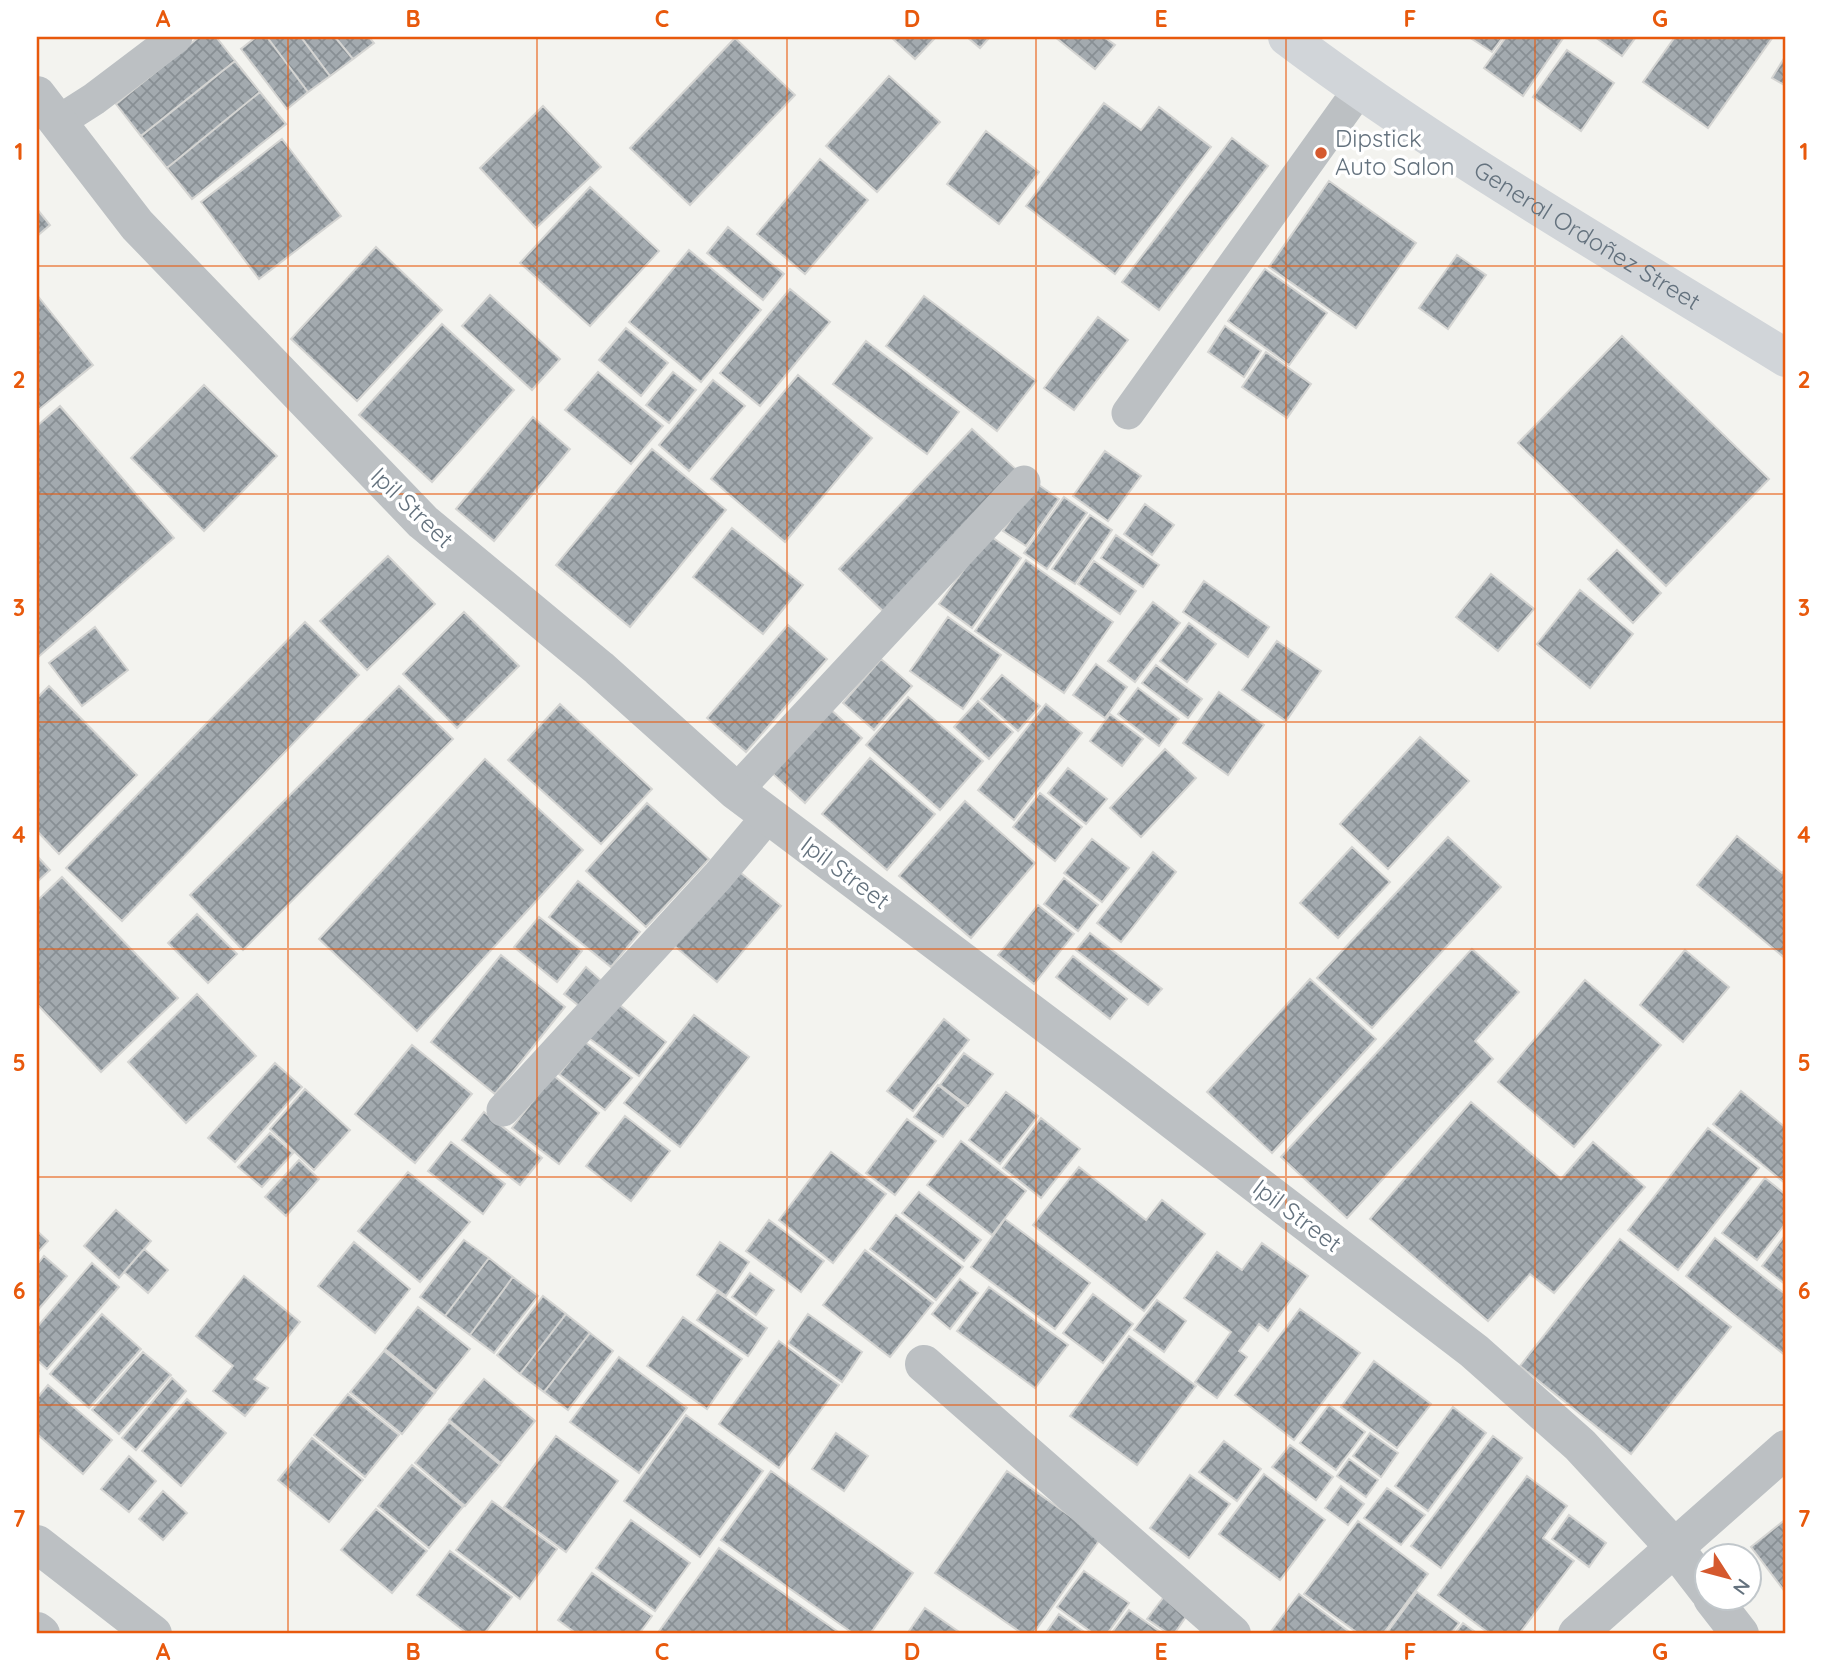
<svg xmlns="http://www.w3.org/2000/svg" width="1823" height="1671" font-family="Quicksand,sans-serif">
<defs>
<pattern id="building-cross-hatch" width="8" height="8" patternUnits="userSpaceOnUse" patternTransform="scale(1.75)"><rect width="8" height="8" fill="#a3aaaf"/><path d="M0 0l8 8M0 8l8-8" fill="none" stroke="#888f94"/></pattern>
</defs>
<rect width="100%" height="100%" fill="#f3f3ef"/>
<path fill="url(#building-cross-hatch)" stroke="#d4d4d2" stroke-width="2" d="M 199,37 L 216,37 L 235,61 L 141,136 L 116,104 Z
M 256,37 L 267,37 L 308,92 L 287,109 L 241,49 Z
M 267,37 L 301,37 L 330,76 L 308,92 Z
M 301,37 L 335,37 L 353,59 L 330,76 Z
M 335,37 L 369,37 L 374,43 L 353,59 Z
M 891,37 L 936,37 L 915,59 Z
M 967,37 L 990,37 L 980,48 Z
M 1055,37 L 1104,37 L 1115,45 L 1095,69 Z
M 1469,37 L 1503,37 L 1492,52 Z
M 1506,37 L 1564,37 L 1523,96 L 1484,68 Z
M 1595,37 L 1636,37 L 1622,56 Z
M 1675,37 L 1773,37 L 1708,128 L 1643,82 Z
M 735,38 L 795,95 L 690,205 L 630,148 Z
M 1567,50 L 1614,83 L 1581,131 L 1533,97 Z
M 1786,55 L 1786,86 L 1772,78 Z
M 235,61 L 260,92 L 167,168 L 141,136 Z
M 889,76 L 940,122 L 877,192 L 826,146 Z
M 260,92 L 286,124 L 192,199 L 167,168 Z
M 1104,103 L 1141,130 L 1159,107 L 1211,147 L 1115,274 L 1026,206 Z
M 543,106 L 601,167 L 536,228 L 480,168 Z
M 986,131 L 1039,172 L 999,224 L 947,184 Z
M 1232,138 L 1268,166 L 1159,310 L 1122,282 Z
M 282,139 L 341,216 L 259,279 L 201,202 Z
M 820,159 L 868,200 L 805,274 L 757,234 Z
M 1329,181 L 1416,243 L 1356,328 L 1269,267 Z
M 590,187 L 659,251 L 590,326 L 520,263 Z
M 37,209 L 50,225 L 37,236 Z
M 728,227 L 784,274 L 763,300 L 707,253 Z
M 376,247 L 442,310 L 357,401 L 291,339 Z
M 689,250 L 761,310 L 701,382 L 629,322 Z
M 1457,255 L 1486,275 L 1448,329 L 1419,308 Z
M 1265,269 L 1327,313 L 1289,365 L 1228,321 Z
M 790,289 L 830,322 L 760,406 L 720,373 Z
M 37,295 L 93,365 L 37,411 Z
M 490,295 L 560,359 L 532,390 L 462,326 Z
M 924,296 L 1036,381 L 997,431 L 886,346 Z
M 1098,317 L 1128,340 L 1074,410 L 1044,388 Z
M 442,324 L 514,390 L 432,482 L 359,415 Z
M 1225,326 L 1261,351 L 1244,377 L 1208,352 Z
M 626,328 L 668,363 L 641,396 L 599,360 Z
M 1622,336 L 1769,479 L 1666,586 L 1518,443 Z
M 866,341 L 959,412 L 927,454 L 833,384 Z
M 1266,352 L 1311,384 L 1287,418 L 1242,387 Z
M 598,372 L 663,426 L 631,464 L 565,410 Z
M 673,372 L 696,390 L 669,423 L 646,405 Z
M 798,375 L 872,438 L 785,542 L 711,479 Z
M 713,380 L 745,406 L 689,471 L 659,445 Z
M 204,385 L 277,456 L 204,531 L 131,458 Z
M 60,406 L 174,538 L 37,658 L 37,426 Z
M 533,417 L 570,449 L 494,541 L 456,509 Z
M 972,429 L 1021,474 L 888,616 L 839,569 Z
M 652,449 L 726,510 L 630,627 L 556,565 Z
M 1105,451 L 1141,476 L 1108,521 L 1073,496 Z
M 1036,483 L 1059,499 L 1026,546 L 1003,531 Z
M 1064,497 L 1087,513 L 1047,569 L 1024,553 Z
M 1145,504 L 1174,525 L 1152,555 L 1124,534 Z
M 1090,515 L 1112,530 L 1075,584 L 1052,569 Z
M 732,528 L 803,585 L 763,634 L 693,577 Z
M 989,535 L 1021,558 L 972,628 L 939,604 Z
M 1116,535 L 1159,565 L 1143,587 L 1101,558 Z
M 1617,550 L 1661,593 L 1633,623 L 1588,579 Z
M 388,556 L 435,604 L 367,670 L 320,621 Z
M 1026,560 L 1113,622 L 1064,693 L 975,631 Z
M 1094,561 L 1136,591 L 1120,614 L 1078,584 Z
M 1491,574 L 1534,609 L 1498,651 L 1456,617 Z
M 1204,581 L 1269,627 L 1248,657 L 1183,612 Z
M 1580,590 L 1633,634 L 1590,688 L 1537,644 Z
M 1153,602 L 1180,623 L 1135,682 L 1108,661 Z
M 464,612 L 519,666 L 457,728 L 403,674 Z
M 948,617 L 1001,655 L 963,709 L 910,671 Z
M 305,622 L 359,675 L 122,921 L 66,868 Z
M 1189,623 L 1216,644 L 1187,682 L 1160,661 Z
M 788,625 L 827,659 L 746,752 L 707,718 Z
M 95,627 L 128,670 L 82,706 L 49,663 Z
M 1277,641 L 1321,671 L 1286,721 L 1242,690 Z
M 881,659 L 912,686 L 874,730 L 843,703 Z
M 1096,664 L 1127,687 L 1105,718 L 1073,695 Z
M 1156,665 L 1202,699 L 1188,718 L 1142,683 Z
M 1002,675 L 1040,706 L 1018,731 L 981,699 Z
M 49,686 L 137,775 L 59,854 L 37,831 L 37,698 Z
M 399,686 L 453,739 L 243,950 L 190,895 Z
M 1138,688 L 1179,719 L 1159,746 L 1118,714 Z
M 1219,692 L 1264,725 L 1228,775 L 1183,743 Z
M 908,697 L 983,761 L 940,810 L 866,745 Z
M 978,701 L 1013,732 L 989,759 L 954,727 Z
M 560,704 L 652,789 L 601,844 L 508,760 Z
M 1046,704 L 1082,733 L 1014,820 L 978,790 Z
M 829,708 L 862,738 L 805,803 L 772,773 Z
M 1110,714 L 1143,739 L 1122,766 L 1090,741 Z
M 1420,737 L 1469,781 L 1388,869 L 1340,824 Z
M 1165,749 L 1196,778 L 1141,837 L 1110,808 Z
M 870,758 L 935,814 L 887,870 L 822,814 Z
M 485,759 L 583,850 L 417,1031 L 319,939 Z
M 1068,768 L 1107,799 L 1086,824 L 1048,793 Z
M 1040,793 L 1082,827 L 1055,861 L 1013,827 Z
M 965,801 L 1035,863 L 971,938 L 899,876 Z
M 647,803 L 709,859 L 646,927 L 586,871 Z
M 1737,836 L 1782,873 L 1786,868 L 1786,959 L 1697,885 Z
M 1448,837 L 1501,887 L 1372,1028 L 1317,978 Z
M 1092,839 L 1129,868 L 1102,902 L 1064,873 Z
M 1352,847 L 1390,882 L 1338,938 L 1300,903 Z
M 1153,852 L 1176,872 L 1121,942 L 1097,923 Z
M 37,856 L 50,870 L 37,882 Z
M 735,868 L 781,906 L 717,982 L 671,943 Z
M 62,877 L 178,998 L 101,1072 L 37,1004 L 37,901 Z
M 1064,878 L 1098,905 L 1078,931 L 1044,904 Z
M 578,881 L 640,932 L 611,967 L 549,917 Z
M 1038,905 L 1074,934 L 1034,984 L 998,955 Z
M 197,914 L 237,954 L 208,983 L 168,943 Z
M 539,917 L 582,951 L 557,982 L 514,947 Z
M 1090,933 L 1162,989 L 1148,1005 L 1076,950 Z
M 1472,949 L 1519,992 L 1475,1041 L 1493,1059 L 1347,1218 L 1281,1157 Z
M 1685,950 L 1729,987 L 1683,1042 L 1640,1005 Z
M 501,955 L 565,1007 L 495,1094 L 431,1042 Z
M 1073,956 L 1127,999 L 1110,1019 L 1056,977 Z
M 586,967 L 604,983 L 583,1009 L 564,994 Z
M 1310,979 L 1376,1039 L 1272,1153 L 1207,1092 Z
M 1585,980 L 1661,1045 L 1574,1147 L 1498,1082 Z
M 197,994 L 256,1056 L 186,1123 L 128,1062 Z
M 616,1002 L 666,1042 L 639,1076 L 589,1038 Z
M 694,1015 L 749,1057 L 680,1147 L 624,1103 Z
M 944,1019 L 969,1040 L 913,1111 L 887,1091 Z
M 585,1042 L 632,1078 L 605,1110 L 559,1074 Z
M 412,1045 L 472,1094 L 415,1163 L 355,1114 Z
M 964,1053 L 993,1074 L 968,1106 L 940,1085 Z
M 275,1063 L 302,1087 L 235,1162 L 208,1138 Z
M 553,1075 L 599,1113 L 559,1164 L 512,1128 Z
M 938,1085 L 966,1107 L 943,1137 L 914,1117 Z
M 305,1089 L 350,1130 L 314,1170 L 270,1129 Z
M 1741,1091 L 1786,1128 L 1786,1184 L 1713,1124 Z
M 1006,1092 L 1038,1116 L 1000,1164 L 969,1140 Z
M 1471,1102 L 1561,1179 L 1593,1142 L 1645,1187 L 1554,1293 L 1530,1274 L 1488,1321 L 1370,1219 Z
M 484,1112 L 542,1158 L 520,1185 L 462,1140 Z
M 625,1116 L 670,1151 L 631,1201 L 586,1166 Z
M 1041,1118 L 1080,1149 L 1041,1198 L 1003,1168 Z
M 907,1119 L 936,1141 L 895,1195 L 866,1173 Z
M 1708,1128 L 1759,1168 L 1678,1270 L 1628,1230 Z
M 270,1133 L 293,1153 L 262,1187 L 238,1167 Z
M 961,1141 L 1026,1191 L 992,1235 L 927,1185 Z
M 451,1142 L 505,1184 L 483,1214 L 428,1171 Z
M 831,1152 L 886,1194 L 833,1263 L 779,1220 Z
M 299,1160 L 319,1179 L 286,1216 L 265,1197 Z
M 1079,1167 L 1146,1220 L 1162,1200 L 1205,1234 L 1144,1311 L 1033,1225 Z
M 408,1172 L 470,1222 L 420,1282 L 358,1231 Z
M 1765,1178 L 1786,1195 L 1786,1223 L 1757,1260 L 1722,1233 Z
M 919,1192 L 981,1240 L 964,1261 L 902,1213 Z
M 116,1210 L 151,1241 L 119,1278 L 84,1246 Z
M 896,1215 L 963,1267 L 936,1300 L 870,1249 Z
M 1005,1219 L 1090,1283 L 1055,1329 L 971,1267 Z
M 769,1220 L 824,1261 L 801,1292 L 746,1251 Z
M 37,1231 L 48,1241 L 37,1253 Z
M 1786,1234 L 1786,1285 L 1762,1266 Z
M 1715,1238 L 1786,1295 L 1786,1356 L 1686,1276 Z
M 1620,1239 L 1731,1327 L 1631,1454 L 1520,1366 Z
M 464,1240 L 489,1258 L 445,1316 L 420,1297 Z
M 354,1242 L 410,1289 L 375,1333 L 318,1286 Z
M 720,1242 L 749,1262 L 726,1296 L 697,1275 Z
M 1262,1243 L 1308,1276 L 1268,1331 L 1259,1324 L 1239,1351 L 1247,1357 L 1217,1398 L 1195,1382 L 1231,1332 L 1184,1298 L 1217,1252 L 1242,1270 Z
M 144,1249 L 168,1270 L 148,1293 L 124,1272 Z
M 865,1250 L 933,1303 L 890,1357 L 823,1305 Z
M 44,1256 L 67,1276 L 37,1311 L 37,1265 Z
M 489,1258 L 513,1277 L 470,1335 L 445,1316 Z
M 92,1263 L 119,1287 L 47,1369 L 37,1360 L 37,1327 Z
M 750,1273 L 774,1290 L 756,1315 L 732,1297 Z
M 244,1276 L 300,1322 L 254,1379 L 268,1388 L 245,1416 L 213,1391 L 233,1366 L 196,1336 Z
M 513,1277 L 538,1296 L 494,1353 L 470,1335 Z
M 960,1279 L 978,1293 L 950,1329 L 932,1314 Z
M 989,1287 L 1068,1345 L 1035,1388 L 957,1331 Z
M 717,1292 L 767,1328 L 748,1356 L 697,1320 Z
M 1093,1294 L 1133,1324 L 1103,1363 L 1063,1333 Z
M 543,1296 L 566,1314 L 520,1374 L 497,1355 Z
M 1157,1300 L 1186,1321 L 1164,1352 L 1134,1330 Z
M 418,1307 L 470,1349 L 436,1391 L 385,1349 Z
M 1300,1309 L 1360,1353 L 1294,1440 L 1235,1395 Z
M 102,1314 L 141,1349 L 89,1408 L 50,1374 Z
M 566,1314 L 590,1333 L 544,1392 L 520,1374 Z
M 808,1314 L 862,1352 L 842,1382 L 788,1343 Z
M 683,1317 L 742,1359 L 707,1409 L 647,1366 Z
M 590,1333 L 613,1351 L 568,1410 L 544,1392 Z
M 1129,1336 L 1196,1386 L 1137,1465 L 1070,1416 Z
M 779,1341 L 839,1385 L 779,1468 L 719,1424 Z
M 384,1351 L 435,1393 L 402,1434 L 350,1392 Z
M 143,1352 L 171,1375 L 119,1434 L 92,1410 Z
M 619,1357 L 687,1408 L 639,1473 L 570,1422 Z
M 1374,1361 L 1431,1404 L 1397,1448 L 1341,1407 Z
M 172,1378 L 186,1391 L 136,1450 L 122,1438 Z
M 484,1379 L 535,1421 L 501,1463 L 449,1420 Z
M 48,1385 L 112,1440 L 83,1474 L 37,1434 L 37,1398 Z
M 348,1394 L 399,1435 L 365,1477 L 314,1435 Z
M 187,1399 L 226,1433 L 181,1486 L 142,1451 Z
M 1329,1405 L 1365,1432 L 1336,1470 L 1300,1443 Z
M 1453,1407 L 1486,1433 L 1428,1511 L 1395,1486 Z
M 686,1415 L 763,1471 L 700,1557 L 624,1501 Z
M 449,1422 L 500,1465 L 465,1506 L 415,1463 Z
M 836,1433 L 868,1456 L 844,1491 L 812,1469 Z
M 1370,1433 L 1398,1453 L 1381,1477 L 1353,1456 Z
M 556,1436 L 618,1481 L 566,1552 L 504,1507 Z
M 1493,1436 L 1522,1458 L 1441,1568 L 1411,1546 Z
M 312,1438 L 363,1480 L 329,1522 L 278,1480 Z
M 1224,1441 L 1261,1469 L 1237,1501 L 1199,1472 Z
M 1290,1445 L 1333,1477 L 1316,1500 L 1272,1467 Z
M 129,1456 L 156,1481 L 129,1512 L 101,1489 Z
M 1349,1459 L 1378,1480 L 1366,1497 L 1337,1476 Z
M 412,1465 L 463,1507 L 429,1548 L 378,1506 Z
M 771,1471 L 913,1573 L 870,1634 L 854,1634 L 721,1540 Z
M 1007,1471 L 1101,1538 L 1033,1634 L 1023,1634 L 935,1573 Z
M 1264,1474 L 1325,1520 L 1280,1580 L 1219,1534 Z
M 1190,1475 L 1230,1504 L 1189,1558 L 1150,1528 Z
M 1527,1476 L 1567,1506 L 1543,1538 L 1574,1561 L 1519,1634 L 1490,1634 L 1438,1595 Z
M 1341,1486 L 1364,1504 L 1348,1525 L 1325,1508 Z
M 1387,1488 L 1425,1515 L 1401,1545 L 1364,1518 Z
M 163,1491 L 187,1513 L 163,1540 L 139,1519 Z
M 492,1501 L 557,1549 L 520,1599 L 456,1550 Z
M 376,1509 L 427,1551 L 392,1593 L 341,1550 Z
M 1569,1515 L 1606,1543 L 1589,1567 L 1552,1539 Z
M 1786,1519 L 1786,1593 L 1751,1547 Z
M 631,1520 L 690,1563 L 655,1611 L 596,1568 Z
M 1358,1521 L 1428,1574 L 1383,1634 L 1359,1634 L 1304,1594 Z
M 719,1548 L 841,1634 L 657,1634 Z
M 450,1551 L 512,1597 L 484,1634 L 468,1634 L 417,1595 Z
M 1084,1571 L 1129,1603 L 1107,1634 L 1094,1634 L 1057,1607 Z
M 592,1573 L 652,1616 L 639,1634 L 577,1634 L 558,1620 Z
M 1417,1592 L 1459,1623 L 1451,1634 L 1386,1634 Z
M 1166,1594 L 1190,1611 L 1174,1634 L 1169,1634 L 1147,1619 Z
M 1299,1594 L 1352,1634 L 1269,1634 Z
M 925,1608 L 962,1634 L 907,1634 Z
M 1129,1610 L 1163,1634 L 1111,1634 Z
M 1059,1614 L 1087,1634 L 1045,1634 Z
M 1463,1623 L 1478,1634 L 1454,1634 Z"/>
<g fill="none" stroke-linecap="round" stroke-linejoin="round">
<path stroke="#bcc0c3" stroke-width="33" d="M 58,122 L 94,99 L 176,37
M 1128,413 L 1359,90
M 736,791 L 1024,482
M 503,1110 L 718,876 L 769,815"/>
<path stroke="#bcc0c3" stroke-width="38" d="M 37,95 L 137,225 L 423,522 L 599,668 L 736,791 L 1119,1079 L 1474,1351 L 1580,1445 L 1674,1547 L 1708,1591
M 924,1364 L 1232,1634
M 1712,1598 L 1740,1634"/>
<path stroke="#bcc0c3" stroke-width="38" d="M 37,1544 L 153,1634
M 37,1631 L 41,1634
M 1577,1634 L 1786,1449"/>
<path stroke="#d1d5d9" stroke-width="38" id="s1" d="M 1287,37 C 1444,155 1619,255 1786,358"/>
</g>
<path fill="none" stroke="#e8590c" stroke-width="2" stroke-opacity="0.55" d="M 288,37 L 288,1634M 537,37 L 537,1634M 787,37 L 787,1634M 1036,37 L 1036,1634M 1286,37 L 1286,1634M 1535,37 L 1535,1634M 37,266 L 1786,266M 37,494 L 1786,494M 37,722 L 1786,722M 37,949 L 1786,949M 37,1177 L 1786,1177M 37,1405 L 1786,1405"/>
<circle fill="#d5592e" stroke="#fff" stroke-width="2.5" cx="1321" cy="153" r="7"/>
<g text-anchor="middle" stroke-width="7" stroke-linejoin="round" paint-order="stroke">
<g font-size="24" fill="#64727e" stroke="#fff" text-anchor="start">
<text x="1335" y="147">Dipstick<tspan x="1335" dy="28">Auto Salon</tspan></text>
</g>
<g font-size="24" fill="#64727e" stroke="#fff">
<text dy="8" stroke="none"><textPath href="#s1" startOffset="360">General Ordoñez Street</textPath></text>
<text transform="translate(412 508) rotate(44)" y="8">Ipil Street</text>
<text transform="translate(845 873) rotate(37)" y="8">Ipil Street</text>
<text transform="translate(1297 1216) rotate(37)" y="8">Ipil Street</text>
</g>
</g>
<rect width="1823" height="1671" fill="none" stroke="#ffffff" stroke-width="77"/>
<g transform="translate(1728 1577) rotate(126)"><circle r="33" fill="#ffffff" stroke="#c1c7cb" stroke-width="2"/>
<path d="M0-5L12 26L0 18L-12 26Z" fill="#d5592e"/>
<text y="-10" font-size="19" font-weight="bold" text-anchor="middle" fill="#64727e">N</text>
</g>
<rect x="38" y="38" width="1746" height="1594" fill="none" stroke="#e8590c" stroke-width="2.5"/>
<g font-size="23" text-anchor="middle" font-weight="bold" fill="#e8590c">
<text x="163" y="27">A</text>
<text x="413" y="27">B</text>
<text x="662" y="27">C</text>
<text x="912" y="27">D</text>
<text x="1161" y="27">E</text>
<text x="1410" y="27">F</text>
<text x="1660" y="27">G</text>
<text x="19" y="160">1</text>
<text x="1804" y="160">1</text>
<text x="19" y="388">2</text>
<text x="1804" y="388">2</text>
<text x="19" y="616">3</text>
<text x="1804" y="616">3</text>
<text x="19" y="843">4</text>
<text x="1804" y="843">4</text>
<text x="19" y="1071">5</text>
<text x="1804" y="1071">5</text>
<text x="19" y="1299">6</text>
<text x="1804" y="1299">6</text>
<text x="19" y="1527">7</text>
<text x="1804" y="1527">7</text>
<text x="163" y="1660">A</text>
<text x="413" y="1660">B</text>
<text x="662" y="1660">C</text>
<text x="912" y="1660">D</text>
<text x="1161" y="1660">E</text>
<text x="1410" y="1660">F</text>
<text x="1660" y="1660">G</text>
</g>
</svg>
